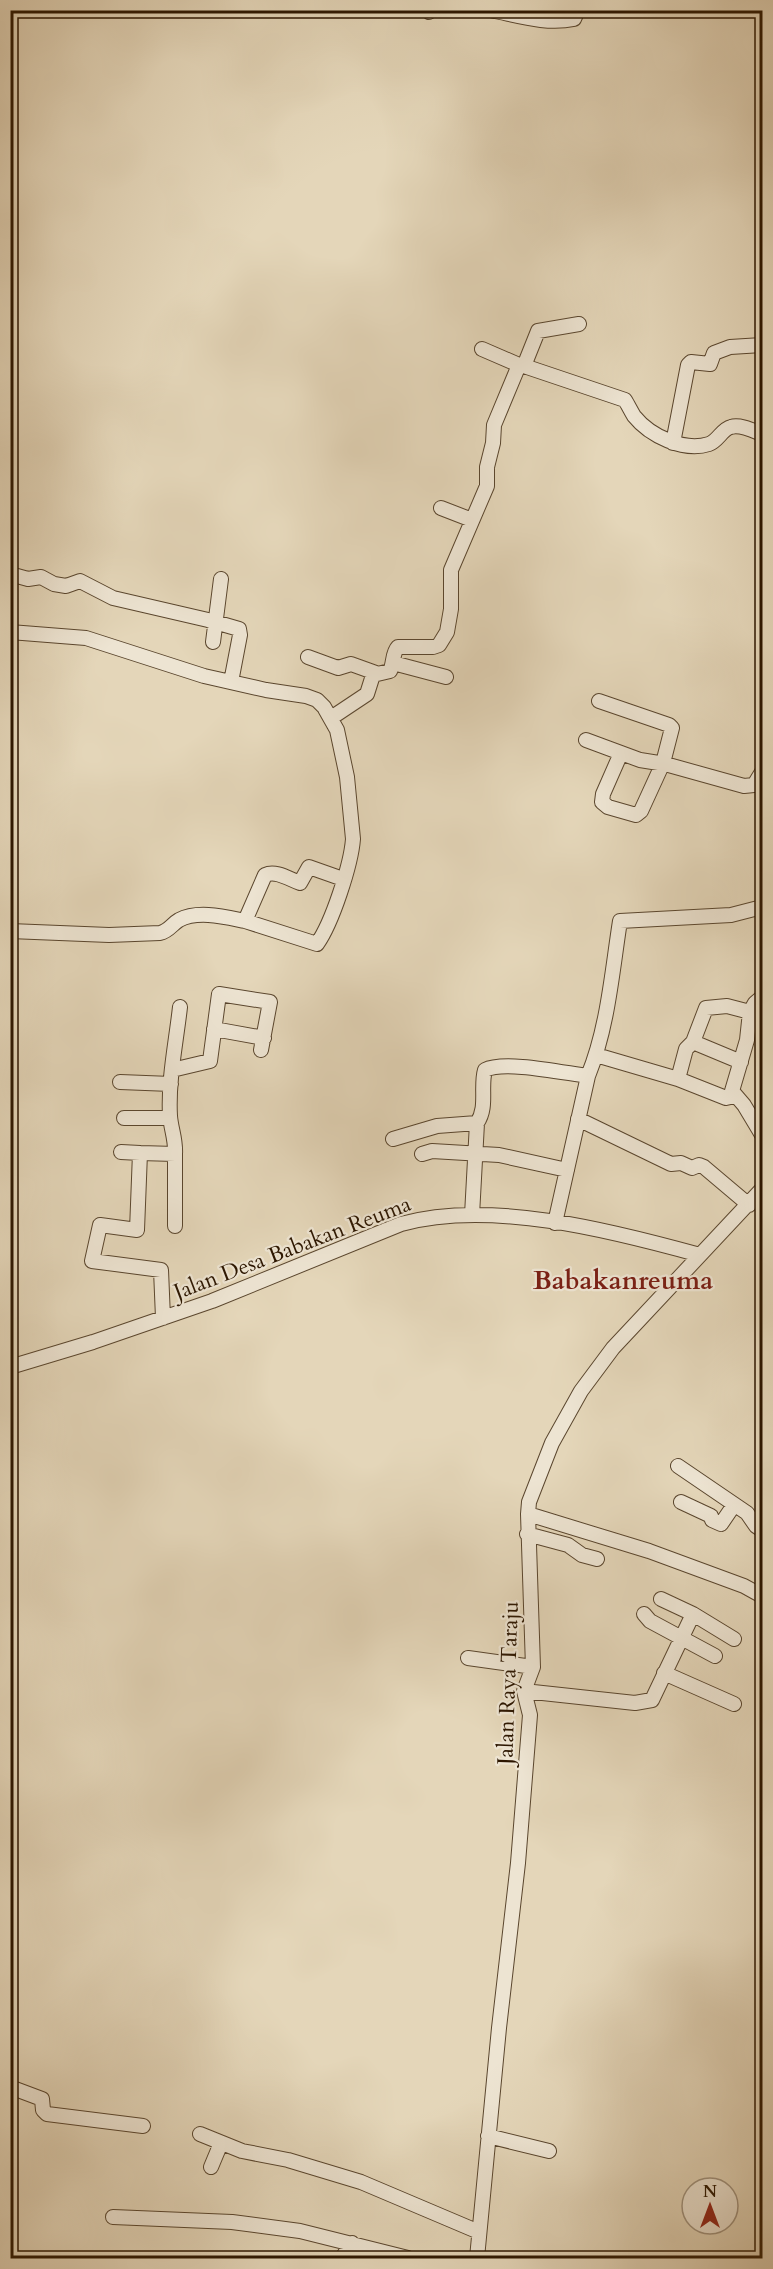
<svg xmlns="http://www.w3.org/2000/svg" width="773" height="2269" font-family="Cardo,serif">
<rect width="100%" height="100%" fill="#e4d6b9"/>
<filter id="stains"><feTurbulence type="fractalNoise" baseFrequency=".00333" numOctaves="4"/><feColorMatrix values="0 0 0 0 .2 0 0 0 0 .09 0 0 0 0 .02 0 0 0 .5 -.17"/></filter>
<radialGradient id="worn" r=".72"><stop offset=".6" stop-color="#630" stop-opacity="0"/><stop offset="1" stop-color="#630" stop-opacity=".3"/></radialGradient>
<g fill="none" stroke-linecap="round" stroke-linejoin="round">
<defs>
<path id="minor" d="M 490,10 C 517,15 545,25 574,19 L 578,10
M 429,12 L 430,10
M 579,324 L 538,331 L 524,366 L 625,400 C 628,405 631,411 634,416 C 650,436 684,452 709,444 C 718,441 722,429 731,427 C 740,424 754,431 762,434
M 482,349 L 519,365
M 673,443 L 688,365 L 691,362 L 710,364 L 714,353 L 730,347 L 762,345
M 441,508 L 472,520
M 10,574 L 28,579 L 41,577 L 54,584 L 66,586 L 80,581 L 113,598 L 208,620 L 239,629 L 240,635 L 231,682
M 10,632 L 86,638 L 204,676 L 266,690 L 306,696 L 317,700 L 324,707 L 337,730 L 347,777 L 353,839 C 351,865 332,923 317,944 L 245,921
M 213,642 L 221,579
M 308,657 L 338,668 L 351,664 L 376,673
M 393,663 L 446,677
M 599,701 L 669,725 L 672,728 L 663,763 L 641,811 L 636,815 L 608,807 L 602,802 L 603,794 L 621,753
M 331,718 L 367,694 L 373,675 L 390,671 C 394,664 392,653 398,647 L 433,647 L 439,645 L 447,632 L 451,609 L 451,570 L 487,486 L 487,467 L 493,443 L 494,425 L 519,365 L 524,366
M 586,740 L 640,760 L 665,764 L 744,786 L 754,785 L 762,772
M 10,931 L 109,935 L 160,933 C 169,931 172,924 179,920 C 198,910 225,917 245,921 L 265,875 C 276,870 289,879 300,883 L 309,867 L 343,879
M 762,997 L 755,1003 L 750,1012 L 747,1040 L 732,1091 L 744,1105 L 762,1135
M 214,1029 L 264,1038
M 693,1042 L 741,1062
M 596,1055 L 678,1079 L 726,1098 L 735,1096
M 172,1070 L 210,1061 L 219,994 L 270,1002 L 261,1050
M 678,1079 L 686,1049 L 693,1042 L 706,1008 L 727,1006 L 750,1012
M 120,1082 L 171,1084
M 124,1118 L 170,1118
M 578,1119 L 671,1164 L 681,1163 L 692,1168 L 699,1165 L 704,1167 L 749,1205
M 477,1123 C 488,1107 480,1087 485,1070 C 504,1060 564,1073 588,1076
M 393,1139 L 437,1126 L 477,1123 L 472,1215
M 121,1152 L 140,1153
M 422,1154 L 432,1151 L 499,1155 L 567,1170
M 555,1223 L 588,1076 C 608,1027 612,972 620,921 L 731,915 L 762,907
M 175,1226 L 175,1154
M 163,1318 L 161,1270 L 92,1261 L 100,1225 L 137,1230 L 140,1153 L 175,1154 C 176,1140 171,1129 170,1116 C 168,1080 176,1043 180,1007
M 10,1367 L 93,1342 L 212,1301 L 401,1224 C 490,1199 613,1231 700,1255
M 678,1466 L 747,1513 L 756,1526 L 762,1530
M 681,1502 L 711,1516 L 712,1520 L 721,1524 L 734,1505
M 528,1514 L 649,1551 L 744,1586 L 762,1596
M 527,1534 L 568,1545 L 582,1555 L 597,1559
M 661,1599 L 693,1614
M 644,1614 L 650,1621 L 715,1656
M 468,1658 L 533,1667
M 664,1673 L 734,1704
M 524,1691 L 635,1703 L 652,1700 L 693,1614 L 734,1639
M 10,2087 L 42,2099 L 43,2110 L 47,2114 L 143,2126
M 200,2134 L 242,2151 L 288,2160 L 361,2182 L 479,2232
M 488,2136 L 549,2151
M 211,2167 L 221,2143
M 113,2217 L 232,2222 L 300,2231 L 408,2258
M 342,2258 L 352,2243
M 477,2258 L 499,2028 L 518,1863 L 530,1715 L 524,1691 L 533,1667 L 528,1514 L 529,1502 L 552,1443 L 581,1391 L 613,1348 L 762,1189"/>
</defs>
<use href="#minor" stroke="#5a462e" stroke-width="16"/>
<use href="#minor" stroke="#ede4d2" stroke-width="14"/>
</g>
<g text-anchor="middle" stroke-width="4.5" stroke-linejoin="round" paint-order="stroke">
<g font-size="22" fill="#2c1600" stroke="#ede4d2">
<text transform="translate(292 1247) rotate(-21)" y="8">Jalan Desa Babakan Reuma</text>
<text transform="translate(507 1683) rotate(-88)" y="8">Jalan Raya Taraju</text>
</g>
<g font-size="26" font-weight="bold" fill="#7a1f14" stroke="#ede4d2">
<text x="623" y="1289">Babakanreuma</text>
</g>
</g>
<rect width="773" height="2269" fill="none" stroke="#e4d6b9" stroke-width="36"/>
<rect x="12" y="12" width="749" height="2245" fill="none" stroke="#2c1600" stroke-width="3"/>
<rect x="18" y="18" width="737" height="2233" fill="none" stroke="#2c1600" stroke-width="1.5"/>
<g transform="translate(710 2206)"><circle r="28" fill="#ede4d2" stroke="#a0927e" stroke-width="1.5"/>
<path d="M0-4.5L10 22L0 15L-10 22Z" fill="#8f2418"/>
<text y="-9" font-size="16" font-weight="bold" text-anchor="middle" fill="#2c1600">N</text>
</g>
<rect width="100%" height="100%" filter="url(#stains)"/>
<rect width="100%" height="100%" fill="url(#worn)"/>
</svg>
